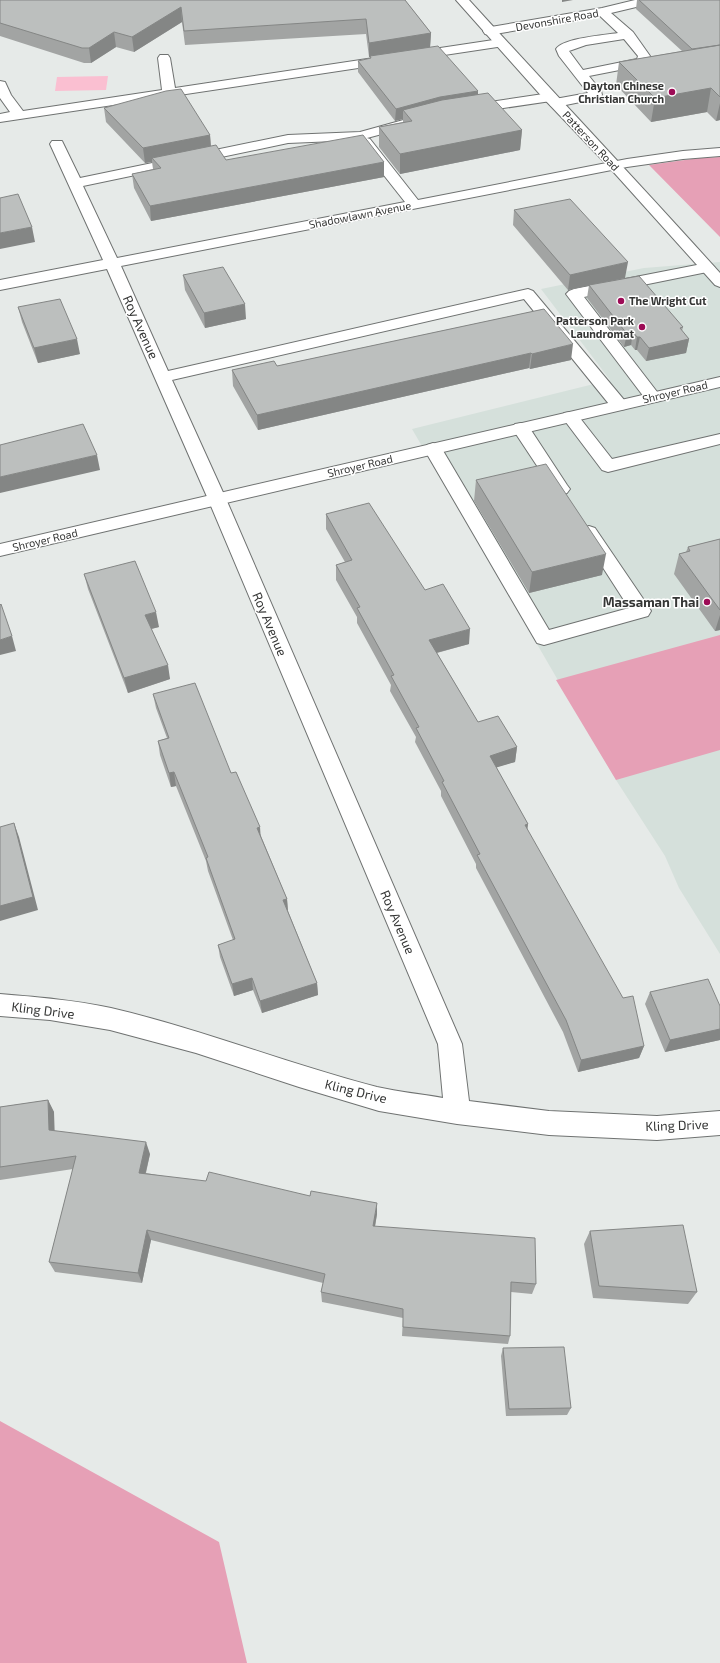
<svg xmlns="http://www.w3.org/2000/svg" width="720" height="1663" font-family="'Exo 2',sans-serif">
<rect width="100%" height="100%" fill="#e6eae8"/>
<path fill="#d5e0db" d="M 720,262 L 720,954 L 679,888 L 665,856 L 616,780 L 412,429 L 610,380 L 541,289 L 644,268 Z"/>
<path fill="#e6a0b6" d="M 720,157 L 720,237 L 649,165 L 699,158 Z
M 720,635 L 720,750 L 616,780 L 556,680 Z
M 0,1421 L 219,1542 L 247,1663 L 0,1663 Z"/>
<path fill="#fabfd1" d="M 108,76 L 106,90 L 55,91 L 57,77 Z"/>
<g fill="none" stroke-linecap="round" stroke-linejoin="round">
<defs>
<path id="minor" d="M 635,0 L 655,0 L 653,3 L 611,13 L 633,32 L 650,56 L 650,59 L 645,65 L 589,76 L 601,91 L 602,95 L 600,98 L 556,107 L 551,106 L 549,103 L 551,101 L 470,113 L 465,112 L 463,109 L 465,106 L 470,105 L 550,93 L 555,94 L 557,97 L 555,99 L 588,93 L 559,56 L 556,49 C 563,38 605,35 618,33 L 600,16 L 489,35 L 485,34 L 483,31 L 485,28 L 602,8 ZM 624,39 L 638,56 L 637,59 L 583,70 L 569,51 L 586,45 Z
M 500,39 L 504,40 L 506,43 L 504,46 L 0,122 L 0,114 L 10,112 L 0,98 L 0,81 L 5,82 L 11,95 L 23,111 L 162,90 L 158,58 L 160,55 L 168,55 L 170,58 L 175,88 Z
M 407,119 L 412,120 L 414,123 L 412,126 L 367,138 L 370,139 L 418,200 L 627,159 L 683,151 L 720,148 L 720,156 L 683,159 L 627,167 L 121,266 L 168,371 L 528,289 L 533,291 L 625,401 L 627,405 L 625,409 L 619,410 L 613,409 L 524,299 L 172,380 L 226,499 L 462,1044 L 469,1101 L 549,1111 L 657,1116 L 720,1111 L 720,1135 L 657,1140 L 549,1135 L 457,1124 L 379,1111 L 299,1087 L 196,1053 L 110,1030 L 50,1020 L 0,1016 L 0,994 C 37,997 74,1000 111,1008 C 201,1029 288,1064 377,1087 C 399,1092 421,1094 443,1098 L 438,1044 L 208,499 L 107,269 L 0,290 L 0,280 L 103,260 L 50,144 L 52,141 L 62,141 L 80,178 L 288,135 L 360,132 ZM 359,140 L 358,142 L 360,145 L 405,202 L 117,258 L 83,186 L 288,143 Z
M 707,263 L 712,265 L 715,268 L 712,271 L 584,297 L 661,397 L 659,401 L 653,402 L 647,401 L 566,294 L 569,291 L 574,289 Z
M 570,412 L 576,413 L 612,459 L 720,434 L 720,444 L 608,472 L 602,470 L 562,417 L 564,413 Z
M 521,423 L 527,424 L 567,485 L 570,489 L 567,493 L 561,495 L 555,493 L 512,428 L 515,424 Z
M 433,443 L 439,445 L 442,449 L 549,630 L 629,608 L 580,532 L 583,528 L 589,526 L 595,528 L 648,606 L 651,611 L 648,616 L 544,645 L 537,643 L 424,449 L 427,445 Z"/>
<path id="major" d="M 456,0 L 469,0 C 552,91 637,181 720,273 L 720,287 L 715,285 L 609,167 L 545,100 Z
M 720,377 L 720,387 L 0,556 L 0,544 Z"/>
</defs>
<use href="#minor" stroke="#6f7271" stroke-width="2"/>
<use href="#major" stroke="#6f7271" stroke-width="2"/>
<use href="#minor" fill="#fff" fill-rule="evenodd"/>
<use href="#major" fill="#fff" fill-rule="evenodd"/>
</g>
<path fill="#a2a4a3" d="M 0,0 L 405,0 L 431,33 L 430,47 L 478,91 L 478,94 L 522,130 L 520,150 L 400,174 L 379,147 L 379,127 L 403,122 L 403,119 L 395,121 L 358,72 L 358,61 L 370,59 L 370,57 L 369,57 L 366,34 L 185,45 L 182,22 L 134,52 L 116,47 L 91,63 L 84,63 L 0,36 Z
M 637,0 L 720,0 L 720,120 L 716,121 L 707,112 L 651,122 L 616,85 L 619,62 L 682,51 L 636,9 Z
M 104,108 L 210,135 L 211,146 L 226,160 L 384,162 L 384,177 L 151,221 L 134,188 L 132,174 L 153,169 L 152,162 L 145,163 L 106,122 Z
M 514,210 L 625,278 L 608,281 L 683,327 L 682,331 L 689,339 L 686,353 L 646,361 L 637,350 L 635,350 L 631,345 L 624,347 L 587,298 L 589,285 L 568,290 L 513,225 Z
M 183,275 L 246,319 L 205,328 L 185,290 Z
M 18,307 L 80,354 L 38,363 L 22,322 Z
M 544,309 L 571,360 L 530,369 L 529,368 L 258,430 L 233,386 L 232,370 L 277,366 Z
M 476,480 L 602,575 L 529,593 L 474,501 Z
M 326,514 L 425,590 L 469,644 L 437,653 L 478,722 L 517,747 L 515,762 L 496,767 L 528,824 L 527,830 L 644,1046 L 639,1058 L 578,1072 L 563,1032 L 476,868 L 476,864 L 441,796 L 441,791 L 415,742 L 416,737 L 390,691 L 391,685 L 357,623 L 357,617 L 336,580 L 336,565 L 345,562 L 326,529 Z
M 720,539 L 720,630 L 715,631 L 674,574 L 679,554 L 686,552 L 688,547 Z
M 84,574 L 159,627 L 151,629 L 170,679 L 128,693 L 88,589 Z
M 153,694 L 231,773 L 261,836 L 287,899 L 288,911 L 317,983 L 318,995 L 262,1013 L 253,990 L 234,996 L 220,957 L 218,945 L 233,940 L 208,871 L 206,861 L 176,786 L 171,787 L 160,755 L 158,741 L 167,738 L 156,708 Z
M 650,992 L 720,1006 L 720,1040 L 665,1052 L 645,1004 Z
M 48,1100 L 54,1112 L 54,1131 L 150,1154 L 146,1173 L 377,1214 L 375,1227 L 536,1284 L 532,1294 L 511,1292 L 510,1336 L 508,1344 L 402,1336 L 403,1318 L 322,1302 L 321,1292 L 323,1283 L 151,1240 L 142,1283 L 55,1272 L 49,1262 L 73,1169 L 0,1180 L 0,1107 Z
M 590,1231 L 697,1292 L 688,1304 L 593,1298 L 584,1244 Z
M 503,1348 L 571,1408 L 567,1415 L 506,1416 L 501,1356 Z"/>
<path fill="#848685" d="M 562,0 L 573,0 L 562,2 Z
M 181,7 L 182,22 L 134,52 L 132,37 Z
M 114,32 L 116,47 L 91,63 L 89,48 Z
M 431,33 L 430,48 L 369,57 L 369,43 Z
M 711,88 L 707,112 L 651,122 L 655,98 Z
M 478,91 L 478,103 L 403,110 L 403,119 L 395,121 L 396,109 L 440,97 Z
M 720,103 L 720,120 L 716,121 Z
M 522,130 L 520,150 L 400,174 L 400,154 Z
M 210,135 L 211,149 L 152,158 L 152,162 L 145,163 L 143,148 Z
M 384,162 L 384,177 L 151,221 L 150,206 Z
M 32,227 L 35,242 L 0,249 L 0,233 Z
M 628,262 L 625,278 L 568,290 L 570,275 Z
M 245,304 L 246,319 L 205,328 L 204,313 Z
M 633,332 L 631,345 L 624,347 L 627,334 Z
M 637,337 L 640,337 L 637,350 L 635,350 Z
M 77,339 L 80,354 L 38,363 L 34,348 Z
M 689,339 L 686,353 L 646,361 L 649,348 Z
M 573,344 L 571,360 L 530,369 L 532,354 Z
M 531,353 L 529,368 L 258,430 L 257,415 Z
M 97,455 L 100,470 L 0,493 L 0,477 Z
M 606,554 L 602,575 L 529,593 L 532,572 Z
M 156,612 L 159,627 L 147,630 L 145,615 Z
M 720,615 L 720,630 L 715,631 Z
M 470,629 L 469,644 L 428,655 L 429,640 Z
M 12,636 L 16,651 L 0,655 L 0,640 Z
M 168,665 L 170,679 L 128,693 L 124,678 Z
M 517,747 L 515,762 L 488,770 L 490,756 Z
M 174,772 L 176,786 L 171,787 L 169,773 Z
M 14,823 L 19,837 L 38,910 L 0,921 L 0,906 Z
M 528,824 L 526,838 L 525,825 Z
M 260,827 L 261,841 L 257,828 Z
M 287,899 L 288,912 L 283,900 Z
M 252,978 L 253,990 L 234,996 L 232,984 Z
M 317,983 L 318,995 L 262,1013 L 260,1001 Z
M 720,1029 L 720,1040 L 665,1052 L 670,1040 Z
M 644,1046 L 639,1058 L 578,1072 L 581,1060 Z
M 48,1100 L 54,1112 L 55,1142 L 49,1130 Z
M 146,1142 L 150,1154 L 143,1184 L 139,1173 Z
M 377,1203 L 377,1214 L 373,1237 L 373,1226 Z
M 147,1230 L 151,1240 L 142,1283 L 138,1273 Z"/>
<path fill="#bcbfbe" stroke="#848685" d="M 0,0 L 405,0 L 431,33 L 369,43 L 366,19 L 184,31 L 181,7 L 132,37 L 114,32 L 89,48 L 82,48 L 0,23 Z
M 639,0 L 720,0 L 720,45 L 692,49 Z
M 720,45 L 720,97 L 711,88 L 655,98 L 619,62 Z
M 438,46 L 478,91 L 440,97 L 396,109 L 358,61 L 371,58 L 370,56 Z
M 181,89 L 210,135 L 143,148 L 104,108 L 166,91 Z
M 488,93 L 522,130 L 400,154 L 379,127 L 412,121 L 403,110 L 442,100 Z
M 363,135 L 384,162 L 150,206 L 132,174 L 161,168 L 152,158 L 216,145 L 226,160 Z
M 18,194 L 32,227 L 0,233 L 0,198 Z
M 570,199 L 628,262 L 570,275 L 514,210 Z
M 223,267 L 245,304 L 204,313 L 183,275 Z
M 639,276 L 683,327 L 680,328 L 689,339 L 649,348 L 640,337 L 637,337 L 633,332 L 627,334 L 589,285 Z
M 60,299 L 77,339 L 34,348 L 18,307 Z
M 544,309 L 573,344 L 532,354 L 531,353 L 257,415 L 232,370 L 274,361 L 277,366 Z
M 83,424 L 97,455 L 0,477 L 0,445 Z
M 546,464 L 606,554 L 532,572 L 476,480 Z
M 369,503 L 425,590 L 443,584 L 470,629 L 429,640 L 478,722 L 498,716 L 517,747 L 490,756 L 528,824 L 525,825 L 623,998 L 633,996 L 644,1046 L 581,1060 L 566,1020 L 477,855 L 480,854 L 442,782 L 444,781 L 416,728 L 419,727 L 391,676 L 394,675 L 357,608 L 360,607 L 336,565 L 352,560 L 326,514 Z
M 720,539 L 720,610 L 679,554 L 690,551 L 688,547 Z
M 135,561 L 156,612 L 145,615 L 168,665 L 124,678 L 84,574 Z
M 1,604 L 12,636 L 0,640 L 0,605 Z
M 195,683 L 231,773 L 236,772 L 260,827 L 257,828 L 287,899 L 283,900 L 317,983 L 260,1001 L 252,978 L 232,984 L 218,945 L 235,939 L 206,858 L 208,857 L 174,772 L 169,773 L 158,741 L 169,738 L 153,694 Z
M 14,823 L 33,897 L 0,906 L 0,827 Z
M 708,979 L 720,1006 L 720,1029 L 670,1040 L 650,992 Z
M 48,1100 L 49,1130 L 146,1142 L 139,1173 L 206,1181 L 209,1172 L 310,1196 L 311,1191 L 377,1203 L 373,1226 L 535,1238 L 536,1284 L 511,1282 L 510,1336 L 403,1327 L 403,1309 L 321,1292 L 325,1274 L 147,1230 L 138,1273 L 49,1262 L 76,1156 L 0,1167 L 0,1107 Z
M 683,1225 L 697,1292 L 599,1286 L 590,1231 Z
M 564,1347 L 571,1408 L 509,1409 L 503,1348 Z"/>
<g fill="#9d0b56" stroke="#fff" stroke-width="1.5">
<circle cx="672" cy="92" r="4"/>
<circle cx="621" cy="301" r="4"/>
<circle cx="642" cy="327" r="4"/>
<circle cx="707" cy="602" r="4"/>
</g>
<g text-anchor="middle" stroke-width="3" stroke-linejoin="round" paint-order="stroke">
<g font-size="11" fill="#353635" stroke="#fff">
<text transform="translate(557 20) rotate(-10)" y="4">Devonshire Road</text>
<text transform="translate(591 141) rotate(47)" y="4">Patterson Road</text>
<text transform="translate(360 215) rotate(-11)" y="4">Shadowlawn Avenue</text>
<text transform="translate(675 392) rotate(-13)" y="4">Shroyer Road</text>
<text transform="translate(360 466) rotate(-13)" y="4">Shroyer Road</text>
<text transform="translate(45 540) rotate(-13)" y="4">Shroyer Road</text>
</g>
<g font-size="11" font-weight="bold" fill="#353635" stroke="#fff" text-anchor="end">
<text x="664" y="90">Dayton Chinese<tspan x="664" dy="13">Christian Church</tspan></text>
<text x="629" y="305" text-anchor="start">The Wright Cut</text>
<text x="634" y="325">Patterson Park<tspan x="634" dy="13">Laundromat</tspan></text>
</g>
<g font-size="13" fill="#353635" stroke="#fff">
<text transform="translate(141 327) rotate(66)" y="5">Roy Avenue</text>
<text transform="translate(270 624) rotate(67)" y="5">Roy Avenue</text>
<text transform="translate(398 922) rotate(67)" y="5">Roy Avenue</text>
<text transform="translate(43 1010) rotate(7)" y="5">Kling Drive</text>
<text transform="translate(356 1091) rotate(14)" y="5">Kling Drive</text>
<text transform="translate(677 1125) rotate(-2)" y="5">Kling Drive</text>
</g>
<g font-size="13" font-weight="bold" fill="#353635" stroke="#fff" text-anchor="end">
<text x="699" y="607">Massaman Thai</text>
</g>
</g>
</svg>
